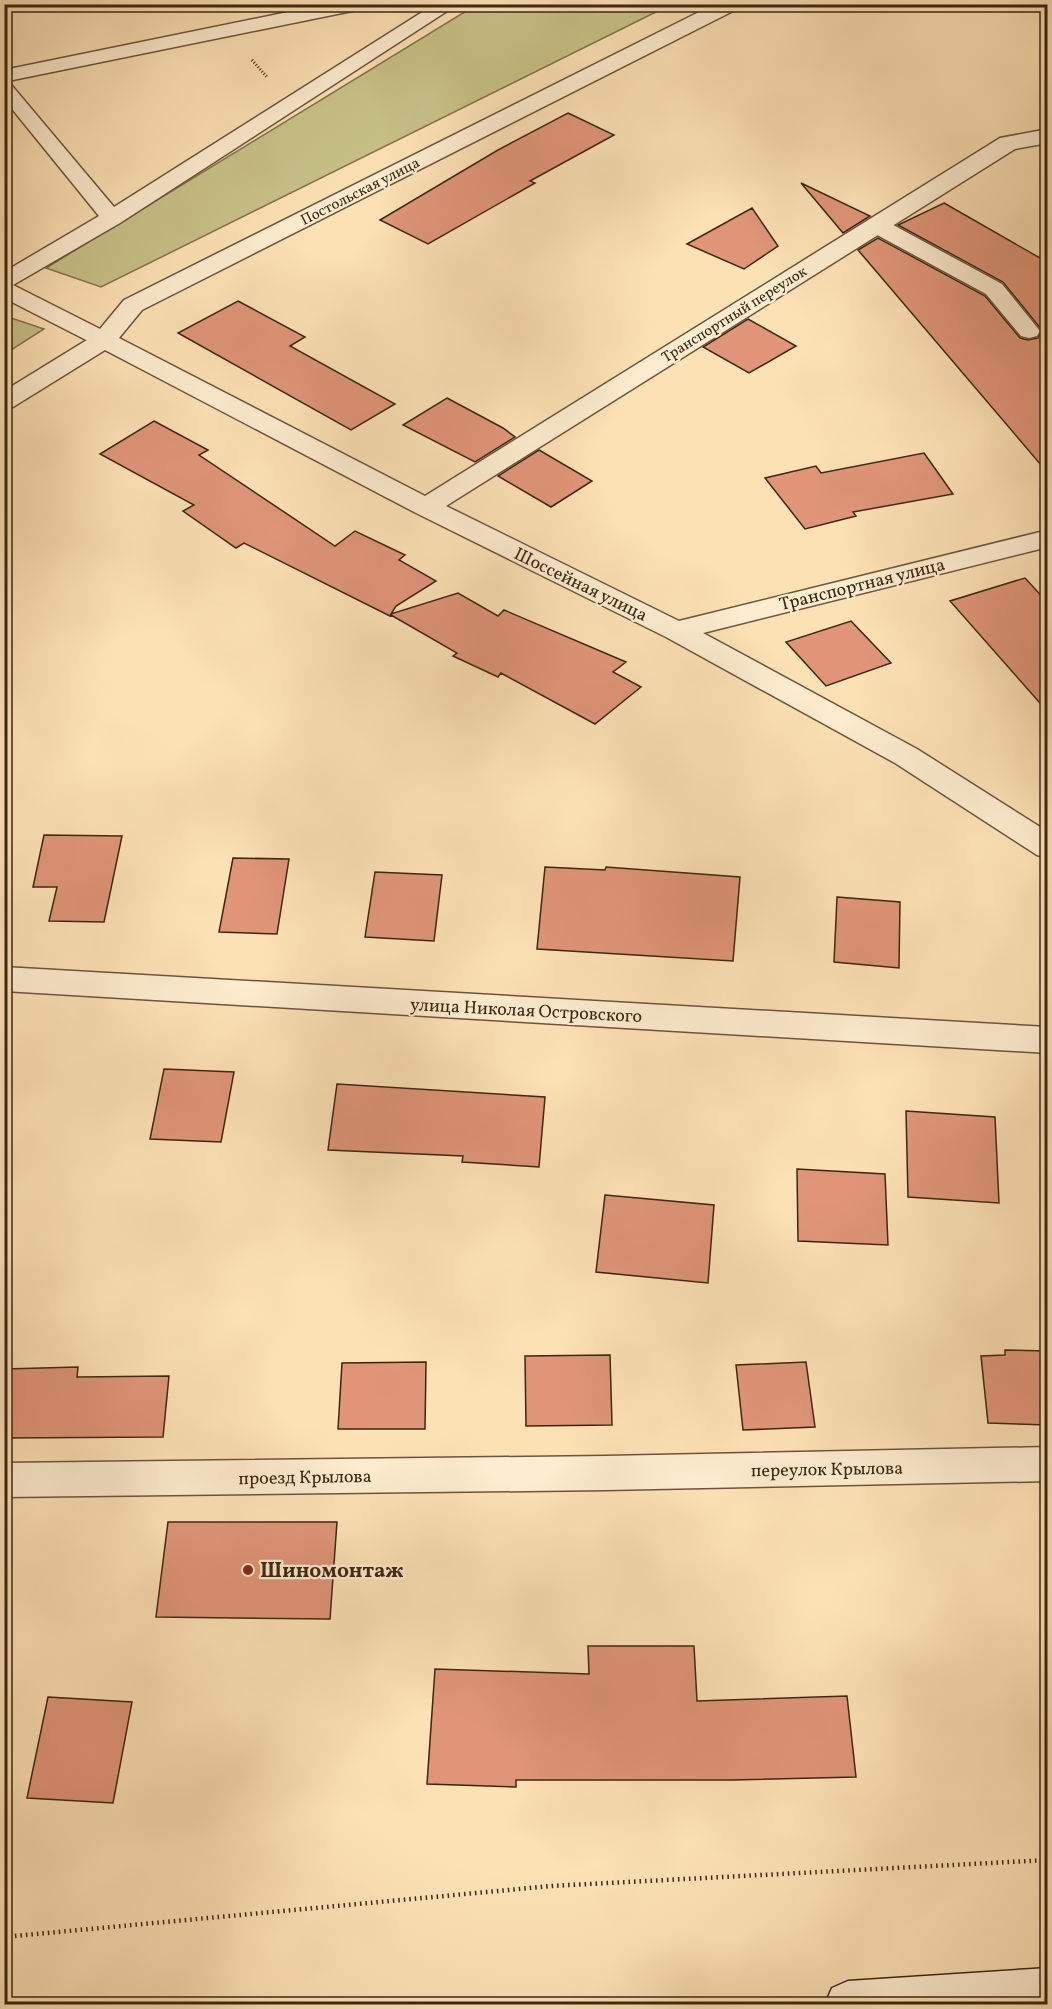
<svg xmlns="http://www.w3.org/2000/svg" width="1052" height="2009" font-family="Vollkorn,serif">
<rect width="100%" height="100%" fill="#fce1b5"/>
<filter id="stains"><feTurbulence type="fractalNoise" baseFrequency=".00333" numOctaves="4"/><feColorMatrix values="0 0 0 0 .2 0 0 0 0 .09 0 0 0 0 .02 0 0 0 .5 -.17"/></filter>
<radialGradient id="worn" r=".72"><stop offset=".6" stop-color="#630" stop-opacity="0"/><stop offset="1" stop-color="#630" stop-opacity=".3"/></radialGradient>
<path fill="#c7c188" stroke="#82744d" stroke-width="1.5" d="M 476,5 L 670,5 L 101,287 L 46,268 Z
M 5,316 L 44,329 L 5,354 Z"/>
<path fill="#e09578" stroke="#3c2612" stroke-width="1.5" d="M 568,113 L 614,135 L 530,181 L 535,183 L 428,244 L 380,220 L 498,150 Z
M 801,183 L 870,216 L 843,233 Z
M 944,203 L 1047,262 L 1047,472 L 858,250 L 878,238 L 985,296 L 1020,338 L 1028,340 L 1038,338 L 1042,330 L 1003,282 L 898,225 Z
M 752,208 L 778,246 L 744,269 L 687,244 Z
M 238,301 L 305,337 L 290,346 L 395,404 L 351,430 L 178,333 Z
M 748,319 L 796,346 L 749,373 L 703,347 Z
M 447,398 L 503,428 L 515,437 L 475,462 L 403,425 Z
M 154,421 L 208,450 L 199,455 L 335,546 L 355,531 L 405,555 L 399,560 L 436,581 L 396,606 L 391,614 L 458,593 L 498,616 L 504,610 L 626,662 L 613,672 L 641,687 L 595,724 L 501,673 L 498,677 L 453,656 L 457,653 L 391,615 L 390,616 L 244,543 L 236,548 L 183,511 L 194,505 L 100,454 Z
M 539,450 L 592,481 L 551,507 L 498,476 Z
M 924,453 L 953,494 L 853,512 L 856,516 L 805,529 L 765,478 L 816,466 L 821,473 Z
M 1025,578 L 1047,602 L 1047,711 L 950,601 Z
M 851,621 L 891,663 L 826,686 L 786,642 Z
M 44,835 L 122,836 L 104,922 L 49,921 L 57,887 L 33,887 Z
M 233,858 L 289,859 L 277,934 L 219,932 Z
M 545,867 L 605,870 L 606,867 L 740,877 L 733,961 L 537,949 Z
M 375,872 L 442,875 L 434,941 L 365,937 Z
M 837,897 L 900,902 L 899,968 L 834,962 Z
M 164,1069 L 234,1072 L 221,1142 L 150,1139 Z
M 337,1084 L 545,1097 L 539,1167 L 462,1162 L 463,1156 L 328,1150 Z
M 906,1111 L 995,1117 L 999,1203 L 908,1197 Z
M 797,1169 L 885,1174 L 888,1245 L 798,1241 Z
M 605,1195 L 714,1205 L 708,1283 L 596,1272 Z
M 1005,1350 L 1047,1351 L 1047,1425 L 988,1423 L 981,1356 L 1005,1355 Z
M 610,1355 L 612,1425 L 526,1426 L 525,1356 Z
M 426,1362 L 425,1429 L 338,1429 L 342,1363 Z
M 806,1362 L 815,1427 L 743,1430 L 736,1365 Z
M 78,1367 L 77,1377 L 169,1376 L 163,1437 L 4,1438 L 4,1369 Z
M 168,1522 L 337,1522 L 330,1619 L 156,1617 Z
M 588,1646 L 694,1646 L 697,1701 L 847,1696 L 856,1777 L 733,1780 L 516,1780 L 516,1787 L 427,1784 L 435,1669 L 589,1674 Z
M 48,1697 L 132,1702 L 113,1803 L 27,1798 Z"/>
<g fill="none" stroke-linecap="round" stroke-linejoin="round">
<defs>
<path id="lane" d="M 327,4 L 366,4 L 364,8 L 357,10 L 8,81 L 114,207 L 435,4 L 458,4 L 120,223 L 13,285 L 112,335 L 115,340 L 112,345 L 104,347 L 96,345 L 4,298 L 4,272 L 99,216 L 4,99 L 4,70 Z
M 876,219 L 884,220 L 1002,284 L 1040,331 L 1037,336 L 1029,338 L 1021,336 L 986,294 L 868,230 L 865,225 L 868,220 Z"/>
<path id="street" d="M 715,4 L 742,4 L 739,8 L 142,310 L 119,338 L 425,496 L 1000,138 L 1048,129 L 1048,143 L 1015,149 L 446,506 L 679,621 L 1048,530 L 1048,547 L 703,633 L 917,749 L 1048,832 L 1048,858 L 1037,855 L 895,763 L 666,637 L 416,513 L 105,350 L 13,407 L 4,410 L 4,391 L 95,335 L 124,300 Z
M 4,967 L 1048,1027 L 1048,1053 L 4,991 Z
M 1048,1447 L 1048,1481 L 606,1490 L 4,1497 L 4,1463 L 606,1456 Z"/>
<path id="secondary" d="M 1048,1968 L 1048,2004 L 825,2004 L 832,1988 L 848,1981 Z"/>
</defs>
<use href="#lane" stroke="#6c553b" stroke-width="3"/>
<use href="#street" stroke="#6c553b" stroke-width="3"/>
<use href="#secondary" stroke="#3c2612" stroke-width="3"/>
<path stroke="#3c2612" stroke-width="3" stroke-dasharray="1 2" stroke-linecap="butt" d="M 252,60 L 267,77"/>
<path stroke="#3c2612" stroke-width="4.5" stroke-dasharray="1.5 4" stroke-linecap="butt" d="M 4,1937 L 551,1886 L 1048,1860"/>
<use href="#lane" fill="#fdeccf" fill-rule="evenodd"/>
<use href="#street" fill="#fdeccf" fill-rule="evenodd"/>
<use href="#secondary" fill="#fdeccf" fill-rule="evenodd"/>
</g>
<circle fill="#8f2418" stroke="#fdeccf" stroke-width="2" cx="248" cy="1570" r="6"/>
<g text-anchor="middle" stroke-width="4.5" stroke-linejoin="round" paint-order="stroke">
<g font-size="15" fill="#3c2612" stroke="#fdeccf">
<text transform="translate(360 191) rotate(-27)" y="5">Постольская улица</text>
<text transform="translate(734 314) rotate(-32)" y="5">Транспортный переулок</text>
</g>
<g font-size="18" fill="#3c2612" stroke="#fdeccf">
<text transform="translate(581 584) rotate(26)" y="6">Шоссейная улица</text>
<text transform="translate(862 584) rotate(-14)" y="6">Транспортная улица</text>
<text transform="translate(526 1010) rotate(3)" y="6">улица Николая Островского</text>
<text transform="translate(827 1469) rotate(-1)" y="6">переулок Крылова</text>
<text transform="translate(305 1477) rotate(-1)" y="6">проезд Крылова</text>
</g>
<g font-size="21" font-weight="bold" fill="#3c2612" stroke="#fdeccf" text-anchor="start">
<text x="260" y="1577">Шиномонтаж</text>
</g>
</g>
<rect width="1052" height="2009" fill="none" stroke="#fce1b5" stroke-width="24"/>
<rect x="6" y="6" width="1040" height="1997" fill="none" stroke="#3c2612" stroke-width="3"/>
<rect x="12" y="12" width="1028" height="1985" fill="none" stroke="#3c2612" stroke-width="1.5"/>
<rect width="100%" height="100%" filter="url(#stains)"/>
<rect width="100%" height="100%" fill="url(#worn)"/>
</svg>
